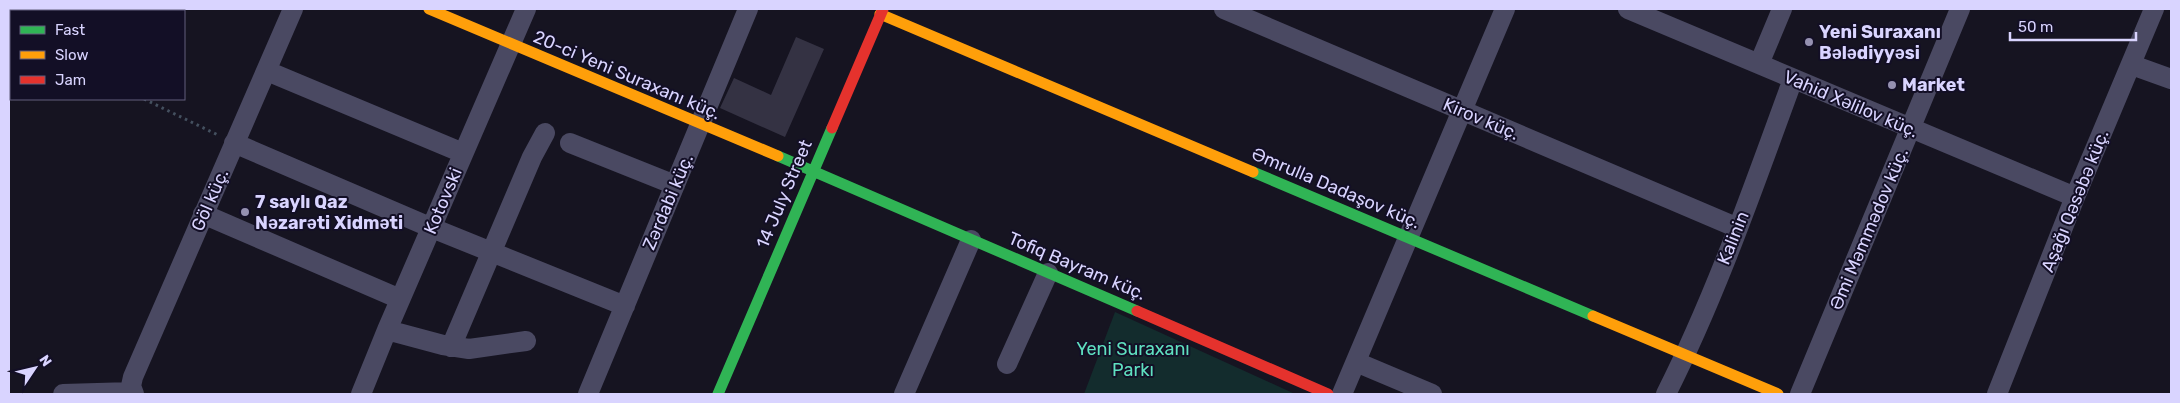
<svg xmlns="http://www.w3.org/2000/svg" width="2180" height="403" font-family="Rubik,sans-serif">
<rect width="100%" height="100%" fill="#161421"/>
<path fill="#132c2d" d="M 1115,312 L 1295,394 L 1084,394 Z"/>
<path fill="#343243" d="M 796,37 L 824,49 L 785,137 L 720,108 L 734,78 L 771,95 Z"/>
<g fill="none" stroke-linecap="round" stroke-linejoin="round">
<path stroke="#44505f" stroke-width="3" stroke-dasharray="2.5 4" stroke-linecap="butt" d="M 144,99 L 220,136"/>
<path stroke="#4a4962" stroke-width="20" d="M 18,9 L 21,11
M 1224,9 L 1738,228
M 1628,9 L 2075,197
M 1759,64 L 1782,9
M 2132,65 L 2171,79
M 267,71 L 463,153
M 234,143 L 432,228 L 625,306
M 570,143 L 675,185
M 203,214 L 400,299
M 387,330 L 443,345 L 469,349 L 526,341
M 451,347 L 532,157 L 545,133
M 1356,362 L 1432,394
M 1007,364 L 1048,273
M 63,394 L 132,392
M 134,394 L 131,386 L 133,377 L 293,9
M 361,394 L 387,330 L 526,9
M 588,394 L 748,9
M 904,394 L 971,240
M 1342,394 L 1505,9
M 1666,394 C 1717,293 1754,185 1793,79
M 1800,394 L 1960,9
M 1997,394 L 2075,197 L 2154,9"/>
<path stroke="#30b455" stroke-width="11" d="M 778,156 L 1137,311
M 1253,172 L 1593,316
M 718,394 L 832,128"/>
<path stroke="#ff9f0a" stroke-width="11" d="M 429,9 L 778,156
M 880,14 L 1253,172
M 1593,316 L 1778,394"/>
<path stroke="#e5322d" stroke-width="11" d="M 832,128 L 883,9
M 1137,311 L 1328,394"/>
</g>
<g fill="#9591b1" stroke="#130f26" stroke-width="2">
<circle cx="1809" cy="42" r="5"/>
<circle cx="1892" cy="85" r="5"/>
<circle cx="245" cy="212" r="5"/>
</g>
<g text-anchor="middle" stroke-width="4" stroke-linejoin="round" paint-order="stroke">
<g font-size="18" font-weight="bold" fill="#d9d4ff" stroke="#130f26" text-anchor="start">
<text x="1819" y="38">Yeni Suraxanı<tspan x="1819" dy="21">Bələdiyyəsi</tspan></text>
<text x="1902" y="91">Market</text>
<text x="255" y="208">7 saylı Qaz<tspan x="255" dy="21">Nəzarəti Xidməti</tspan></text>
</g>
<g font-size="18" fill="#d9d4ff" stroke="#130f26">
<text transform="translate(627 75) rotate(23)" y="6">20-ci Yeni Suraxanı küç.</text>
<text transform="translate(1851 104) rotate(23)" y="6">Vahid Xəlilov küç.</text>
<text transform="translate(1481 119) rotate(23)" y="6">Kirov küç.</text>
<text transform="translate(1336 188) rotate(23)" y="6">Əmrulla Dadaşov küç.</text>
<text transform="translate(784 194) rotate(-67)" y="6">14 July Street</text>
<text transform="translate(210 200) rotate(-66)" y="6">Göl küç.</text>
<text transform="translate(443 201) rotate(-67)" y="6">Kotovski</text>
<text transform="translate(2075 201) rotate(-68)" y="6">Aşağı Qəsəbə küç.</text>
<text transform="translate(668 202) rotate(-67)" y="6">Zərdabi küç.</text>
<text transform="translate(1869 229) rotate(-67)" y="6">Əmi Məmmədov küç.</text>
<text transform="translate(1733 238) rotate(-68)" y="6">Kalinin</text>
<text transform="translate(1077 266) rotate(23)" y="6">Tofiq Bayram küç.</text>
</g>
<g font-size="18" fill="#5fe0c0" stroke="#130f26">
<text x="1133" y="355">Yeni Suraxanı<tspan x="1133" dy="21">Parkı</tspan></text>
</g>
</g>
<rect width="2180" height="403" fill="none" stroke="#d9d4ff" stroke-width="20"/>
<rect x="10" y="10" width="175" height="90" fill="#130f26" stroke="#625e7d"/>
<rect x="20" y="26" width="25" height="8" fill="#30b455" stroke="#625e7d"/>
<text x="55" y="35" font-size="15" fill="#d9d4ff">Fast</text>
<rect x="20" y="51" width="25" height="8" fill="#ff9f0a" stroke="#625e7d"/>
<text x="55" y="60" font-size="15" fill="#d9d4ff">Slow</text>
<rect x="20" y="76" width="25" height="8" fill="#e5322d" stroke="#625e7d"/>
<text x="55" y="85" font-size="15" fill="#d9d4ff">Jam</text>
<g transform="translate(35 368) rotate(55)" stroke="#130f26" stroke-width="4" paint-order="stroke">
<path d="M0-4L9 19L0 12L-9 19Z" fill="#d9d4ff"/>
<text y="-8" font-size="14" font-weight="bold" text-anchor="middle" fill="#d9d4ff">N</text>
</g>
<path d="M2010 32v8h126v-8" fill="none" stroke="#d9d4ff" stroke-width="2.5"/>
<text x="2018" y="32" font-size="15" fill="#d9d4ff" stroke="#130f26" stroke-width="4" paint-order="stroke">50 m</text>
</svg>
